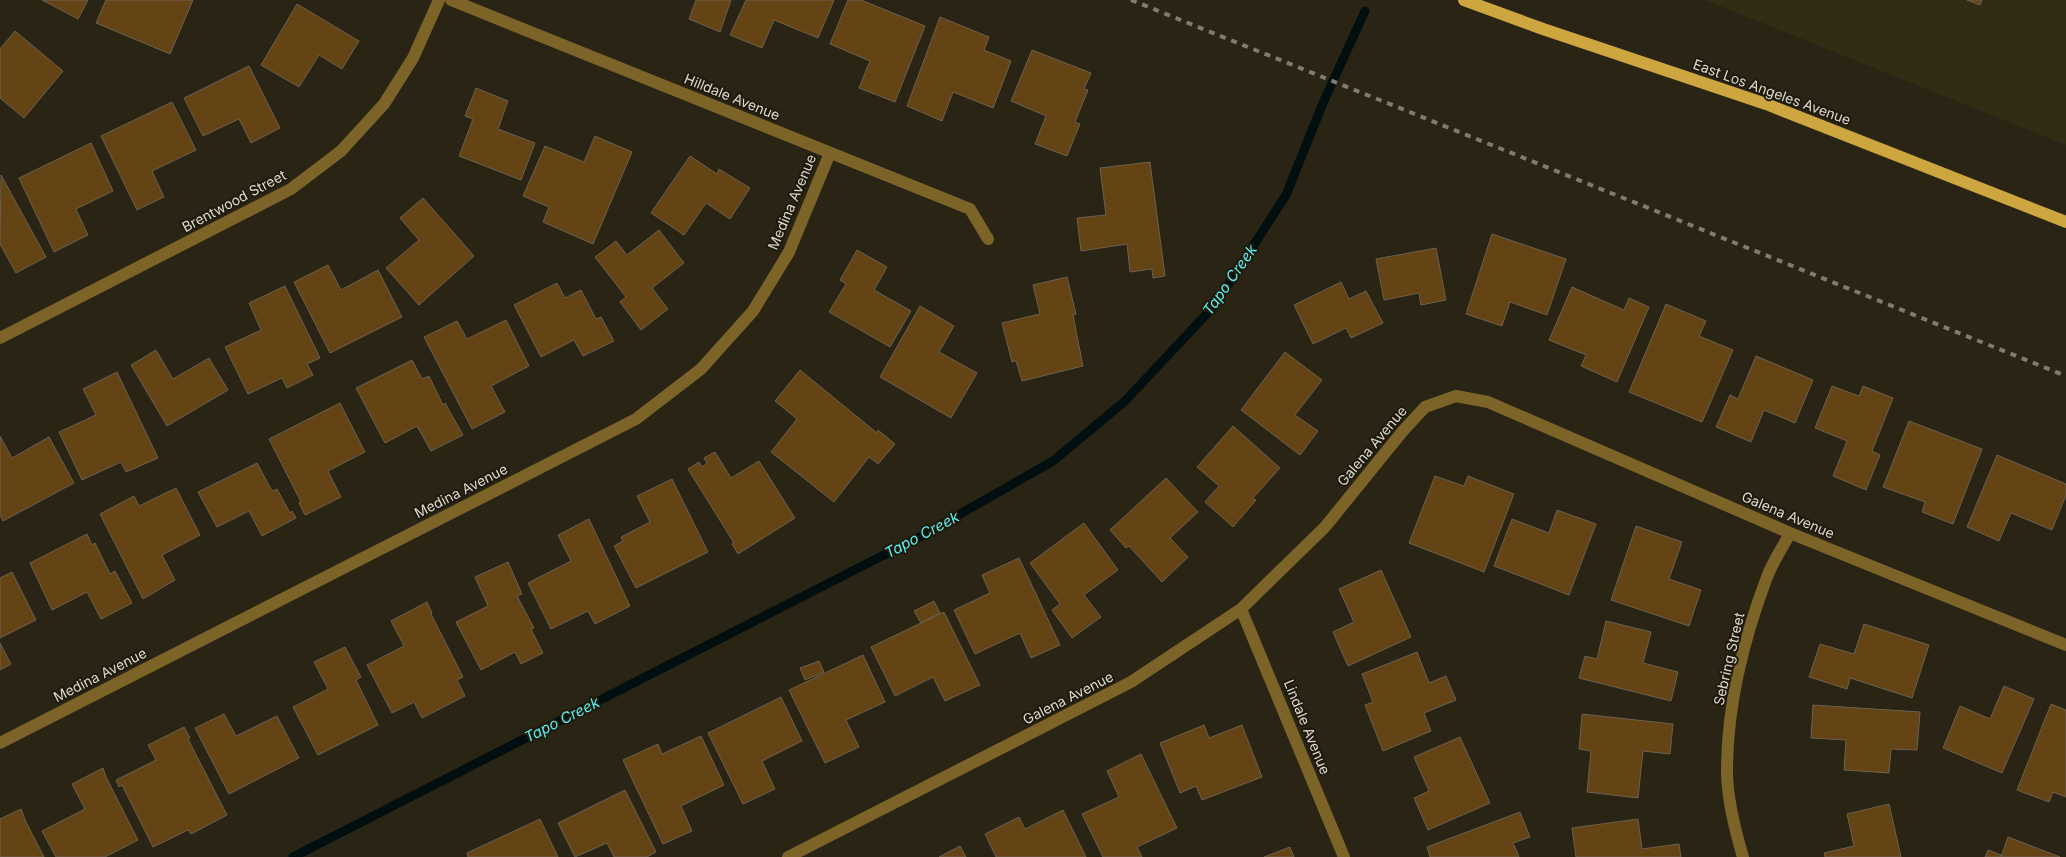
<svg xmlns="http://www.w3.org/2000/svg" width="2066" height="857" font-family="Inter,sans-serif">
<rect width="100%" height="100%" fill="#292414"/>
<path fill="#322c15" d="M 1705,0 L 2066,0 L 2066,145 Z"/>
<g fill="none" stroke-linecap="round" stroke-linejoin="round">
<path stroke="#010f10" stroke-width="9" d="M 293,857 L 925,534 L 1053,461 L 1125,401 L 1215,305 L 1286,195 L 1323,103 L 1365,11"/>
</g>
<path fill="#644414" stroke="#6c6051" d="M 42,0 L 88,0 L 78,19 Z
M 106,0 L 193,0 L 170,54 L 96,23 Z
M 696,0 L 731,0 L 720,32 L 689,19 Z
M 746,0 L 834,0 L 818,38 L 774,20 L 762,48 L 730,35 Z
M 848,0 L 861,0 L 925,26 L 895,102 L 859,88 L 870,61 L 830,44 Z
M 1967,0 L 1982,0 L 1980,5 Z
M 297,4 L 359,41 L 342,69 L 319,55 L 299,87 L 261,65 Z
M 940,17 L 989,37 L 984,50 L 1011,61 L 993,108 L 953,92 L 942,121 L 907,106 Z
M 15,31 L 63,71 L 24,118 L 0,98 L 0,49 Z
M 1032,50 L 1091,73 L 1084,89 L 1088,90 L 1075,122 L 1080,124 L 1067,156 L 1035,144 L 1046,116 L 1011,101 Z
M 249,66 L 280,128 L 251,143 L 239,119 L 203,136 L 184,98 Z
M 476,88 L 508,101 L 498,129 L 535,143 L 521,180 L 459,156 L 473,119 L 465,116 Z
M 172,102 L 196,150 L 152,171 L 164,197 L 137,210 L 101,136 Z
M 595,136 L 632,152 L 593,244 L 543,222 L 549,207 L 523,196 L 545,146 L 584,162 Z
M 91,143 L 113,191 L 76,209 L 88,235 L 54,252 L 19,178 Z
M 690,156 L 717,174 L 719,169 L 750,188 L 730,219 L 706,203 L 684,235 L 651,213 Z
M 1150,162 L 1165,276 L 1153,278 L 1152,269 L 1130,272 L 1127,244 L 1081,251 L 1077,218 L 1106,215 L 1100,168 Z
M 1,175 L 46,257 L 16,273 L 0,244 Z
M 423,198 L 474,256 L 419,305 L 386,268 L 419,240 L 400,218 Z
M 659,230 L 684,263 L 652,288 L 668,309 L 641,330 L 620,302 L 626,297 L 595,257 L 616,241 L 627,255 Z
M 1492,234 L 1566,259 L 1547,315 L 1510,302 L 1502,326 L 1466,314 Z
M 1436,248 L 1446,300 L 1421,305 L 1419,293 L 1384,300 L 1376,259 Z
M 857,250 L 887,267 L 874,290 L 911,311 L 890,347 L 829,312 L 846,284 L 840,280 Z
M 328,265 L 341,290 L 378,270 L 402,317 L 330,353 L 294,282 Z
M 1067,277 L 1076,314 L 1073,315 L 1083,366 L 1022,381 L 1016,361 L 1012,362 L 1002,323 L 1040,314 L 1033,285 Z
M 1341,282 L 1349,299 L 1366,291 L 1383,323 L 1351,338 L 1346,328 L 1313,344 L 1294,305 Z
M 557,283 L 565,298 L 581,290 L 596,319 L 601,317 L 614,341 L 583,356 L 574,340 L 541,357 L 514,305 Z
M 285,286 L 320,358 L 307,364 L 313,375 L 287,388 L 282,378 L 248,394 L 225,347 L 261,330 L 249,303 Z
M 1572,287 L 1624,310 L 1629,298 L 1649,307 L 1617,382 L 1581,366 L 1586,355 L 1549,340 Z
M 1666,304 L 1706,321 L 1699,336 L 1733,350 L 1702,422 L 1629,392 Z
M 920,306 L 954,326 L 939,352 L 977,373 L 951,418 L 880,377 Z
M 506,320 L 529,366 L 491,386 L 505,412 L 472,429 L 424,337 L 457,321 L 467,339 Z
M 156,350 L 173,379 L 209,358 L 228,390 L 167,426 L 131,365 Z
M 1285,352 L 1322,380 L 1295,415 L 1318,431 L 1300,455 L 1241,410 Z
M 1756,356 L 1813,380 L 1795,423 L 1764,410 L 1751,442 L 1716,427 L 1730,395 L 1738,399 Z
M 412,360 L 422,379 L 429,376 L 443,405 L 445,403 L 463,435 L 431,451 L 417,426 L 385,443 L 356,388 Z
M 800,370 L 877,433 L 878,430 L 895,444 L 878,464 L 869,457 L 834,502 L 771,452 L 797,419 L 775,401 Z
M 117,372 L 158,458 L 126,472 L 121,462 L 82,480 L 59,432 L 96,415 L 83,389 Z
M 1832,386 L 1859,396 L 1863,386 L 1893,398 L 1872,451 L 1880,455 L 1866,490 L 1833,476 L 1847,441 L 1815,428 Z
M 340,403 L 365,452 L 328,471 L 341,497 L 305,515 L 299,503 L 301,502 L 269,439 Z
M 1909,421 L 1982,449 L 1953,524 L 1922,512 L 1925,502 L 1883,487 Z
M 1233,426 L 1280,468 L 1253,498 L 1256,500 L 1233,527 L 1205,502 L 1219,486 L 1197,467 Z
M 0,436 L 12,458 L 49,437 L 74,483 L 3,521 L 0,515 Z
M 715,452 L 731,478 L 759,461 L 795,518 L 738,554 L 732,544 L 734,543 L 688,469 L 699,462 L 702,467 L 707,463 L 704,458 Z
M 1997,455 L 2066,484 L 2066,495 L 2052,530 L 2011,513 L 1999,541 L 1967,527 Z
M 257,463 L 272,491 L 277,489 L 290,513 L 292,511 L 296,518 L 262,536 L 249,511 L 217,527 L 198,492 Z
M 1435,476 L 1464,486 L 1468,476 L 1514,494 L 1484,572 L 1409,543 Z
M 1166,478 L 1198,512 L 1170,538 L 1188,557 L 1162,582 L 1129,546 L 1126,548 L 1110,530 Z
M 672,479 L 708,552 L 636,588 L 614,546 L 623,541 L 621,537 L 650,522 L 637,496 Z
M 176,488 L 200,535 L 162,555 L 175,580 L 143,599 L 100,514 L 134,496 L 139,506 Z
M 1557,510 L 1596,524 L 1569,595 L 1494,566 L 1512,519 L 1549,533 Z
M 589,519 L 630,606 L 595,624 L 588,611 L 551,629 L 528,583 L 571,561 L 558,535 Z
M 1084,523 L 1118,570 L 1084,595 L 1101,617 L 1072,638 L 1052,610 L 1060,604 L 1030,563 Z
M 1636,526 L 1682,542 L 1669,579 L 1701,590 L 1689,626 L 1611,600 Z
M 87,534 L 92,545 L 95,543 L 110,574 L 115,571 L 132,603 L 101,619 L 87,592 L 52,610 L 30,563 Z
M 1019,558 L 1060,645 L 1031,658 L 1020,633 L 975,654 L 954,610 L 990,593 L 982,575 Z
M 508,562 L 522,594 L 517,596 L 534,628 L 531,629 L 543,653 L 521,664 L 515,652 L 481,670 L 456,622 L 488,606 L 475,577 Z
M 1381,570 L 1411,637 L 1348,666 L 1333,632 L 1354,622 L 1339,589 Z
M 12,572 L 36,620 L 0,638 L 0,578 Z
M 934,601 L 940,613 L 921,623 L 914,611 Z
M 427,602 L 432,613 L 431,614 L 463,677 L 457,680 L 465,696 L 422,718 L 414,702 L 392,713 L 367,665 L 404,646 L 391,621 Z
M 944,612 L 980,685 L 945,701 L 933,677 L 895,696 L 871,647 Z
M 1606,621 L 1651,632 L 1643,663 L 1678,672 L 1671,701 L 1579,678 L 1585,656 L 1597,659 Z
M 1864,624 L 1929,645 L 1912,698 L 1850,678 L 1847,689 L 1809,677 L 1820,644 L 1854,654 Z
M 0,643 L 11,664 L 0,670 Z
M 345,647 L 361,677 L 356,680 L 378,725 L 318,755 L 293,707 L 328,689 L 314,662 Z
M 1417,652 L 1429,683 L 1446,676 L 1456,700 L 1424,713 L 1431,731 L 1383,751 L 1365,705 L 1373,702 L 1362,674 Z
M 863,655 L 885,702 L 846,720 L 859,747 L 825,763 L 789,690 Z
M 819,661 L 824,672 L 805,680 L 800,668 Z
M 2004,686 L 2034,699 L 2002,773 L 1943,748 L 1960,706 L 1990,719 Z
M 781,697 L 802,741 L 762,761 L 775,789 L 743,804 L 708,733 Z
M 2051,704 L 2066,710 L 2066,797 L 2053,792 L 2049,802 L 2017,790 Z
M 1813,705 L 1920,712 L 1917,750 L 1891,749 L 1889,773 L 1844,770 L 1846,740 L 1811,738 Z
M 224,714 L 236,736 L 277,716 L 299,758 L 229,794 L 195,728 Z
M 1582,714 L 1673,724 L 1670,754 L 1643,751 L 1638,798 L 1587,792 L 1591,751 L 1579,749 Z
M 1204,725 L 1209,738 L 1242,725 L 1262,777 L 1202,800 L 1196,786 L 1180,793 L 1160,743 Z
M 184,727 L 190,738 L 188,739 L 227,815 L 191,834 L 188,830 L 153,847 L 122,785 L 119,787 L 116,780 L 156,760 L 148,745 Z
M 701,736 L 724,785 L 681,806 L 692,831 L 663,844 L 623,760 L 658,744 L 662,754 Z
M 1460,737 L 1490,803 L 1428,830 L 1414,798 L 1429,791 L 1414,757 Z
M 1141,754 L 1177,828 L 1137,847 L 1142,857 L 1103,857 L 1082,814 L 1119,797 L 1107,771 Z
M 103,768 L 106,777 L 138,840 L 105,857 L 56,857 L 42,831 L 85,809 L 72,784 Z
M 625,790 L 656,852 L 647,857 L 614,857 L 607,843 L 575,857 L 558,823 Z
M 1889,804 L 1901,857 L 1825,857 L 1824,853 L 1854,846 L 1847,814 Z
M 21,809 L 26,822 L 44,857 L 0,857 L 0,819 Z
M 1063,810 L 1086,857 L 996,857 L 985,834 L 1019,817 L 1025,829 Z
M 1520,812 L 1530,837 L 1513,843 L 1519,857 L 1430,857 L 1427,847 Z
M 540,819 L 558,857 L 468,857 L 467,853 Z
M 1638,819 L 1642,849 L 1679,844 L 1681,857 L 1576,857 L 1572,828 Z
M 2008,837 L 2060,857 L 2001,857 Z
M 960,846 L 966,857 L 939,857 Z
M 1290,847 L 1294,857 L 1264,857 Z
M 1988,850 L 2001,855 L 2000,857 L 1985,857 Z"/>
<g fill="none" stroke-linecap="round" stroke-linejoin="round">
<path stroke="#7c6428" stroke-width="12" d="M 451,0 L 970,209 L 988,239
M 0,338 L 291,189 L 341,151 L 384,104 L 413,58 L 439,0
M 1241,609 L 1344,857
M 0,743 L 636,419 L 701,369 L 753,311 L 789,252 L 830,153
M 788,857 L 1131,682 L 1241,609 L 1325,527 L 1402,432 L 1425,407 L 1456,396 L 1488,402 L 1790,533 L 2066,645
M 1743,857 C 1735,830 1727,799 1727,771 C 1727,705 1744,638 1767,577 C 1773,561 1783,547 1790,533"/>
<path stroke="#cda640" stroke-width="12" d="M 1464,0 L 1543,29 L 1766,104 L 2066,222"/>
<path stroke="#7f7b6d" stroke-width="4" stroke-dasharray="6 6" stroke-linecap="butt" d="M 1131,0 L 2066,376"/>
</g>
<g text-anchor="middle" stroke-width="4" stroke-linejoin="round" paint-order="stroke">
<g font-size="14" fill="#dddacf" stroke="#1f1a0b">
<text transform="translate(1772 92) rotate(20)" y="5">East Los Angeles Avenue</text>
<text transform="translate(732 97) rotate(22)" y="5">Hilldale Avenue</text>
<text transform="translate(234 201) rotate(-28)" y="5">Brentwood Street</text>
<text transform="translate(792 202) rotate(-67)" y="5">Medina Avenue</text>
<text transform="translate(1372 446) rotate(-50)" y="5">Galena Avenue</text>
<text transform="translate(461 491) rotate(-27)" y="5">Medina Avenue</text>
<text transform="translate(1788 515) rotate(23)" y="5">Galena Avenue</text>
<text transform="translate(1729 659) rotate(-77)" y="5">Sebring Street</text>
<text transform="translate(100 675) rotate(-27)" y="5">Medina Avenue</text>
<text transform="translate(1068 698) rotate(-27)" y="5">Galena Avenue</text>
<text transform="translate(1307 727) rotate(68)" y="5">Lindale Avenue</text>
</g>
<g font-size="15" font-style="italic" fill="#5aeff3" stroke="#1f1a0b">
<text transform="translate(1230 280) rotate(-55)" y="5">Tapo Creek</text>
<text transform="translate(922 535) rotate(-28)" y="5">Tapo Creek</text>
<text transform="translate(562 720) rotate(-27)" y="5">Tapo Creek</text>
</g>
</g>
</svg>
